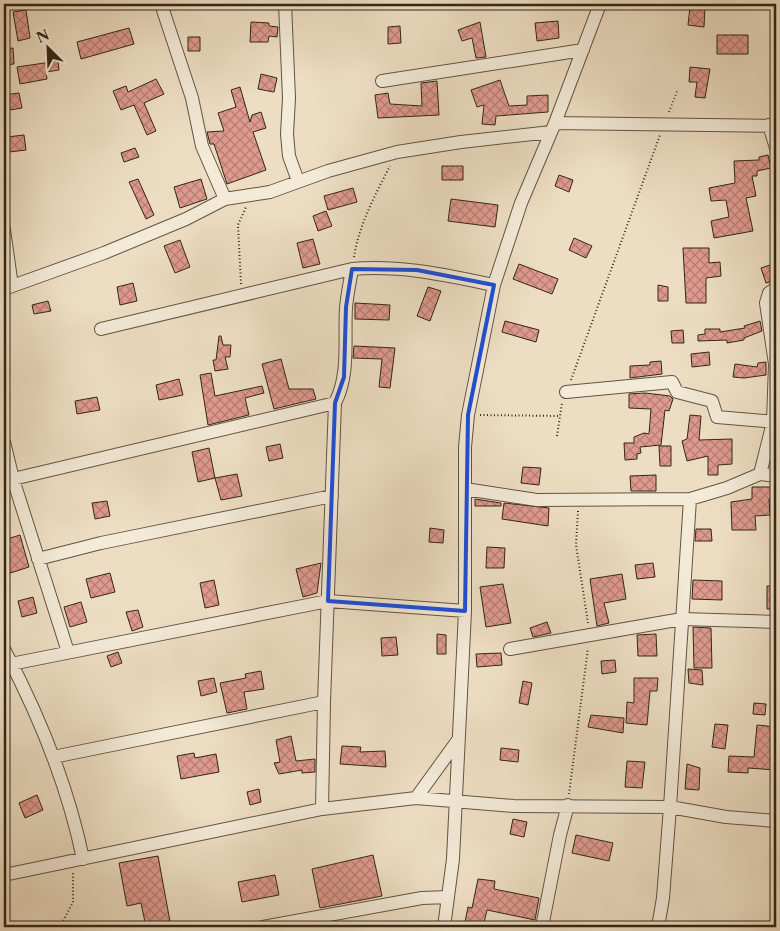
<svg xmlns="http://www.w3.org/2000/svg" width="780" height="931" font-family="'Libre Caslon Text',serif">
<defs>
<pattern id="building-cross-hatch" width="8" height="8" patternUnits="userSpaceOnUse" patternTransform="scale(1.25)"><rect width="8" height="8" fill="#df9a8f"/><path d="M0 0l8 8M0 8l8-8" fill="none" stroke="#b57d74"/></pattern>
</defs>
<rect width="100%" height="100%" fill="#eddec3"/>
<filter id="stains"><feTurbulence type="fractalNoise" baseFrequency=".004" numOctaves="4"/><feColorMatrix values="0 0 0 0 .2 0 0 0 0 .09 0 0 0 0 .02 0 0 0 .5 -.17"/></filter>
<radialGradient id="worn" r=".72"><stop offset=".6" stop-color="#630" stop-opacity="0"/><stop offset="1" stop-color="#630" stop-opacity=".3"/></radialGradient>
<path fill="url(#building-cross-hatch)" stroke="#332616" d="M 690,7 L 705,8 L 704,27 L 688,25 Z
M 26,10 L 30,38 L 18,41 L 13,12 Z
M 558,21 L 559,38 L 537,41 L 535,23 Z
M 251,22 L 269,23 L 269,26 L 278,27 L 277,37 L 269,36 L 268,42 L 250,42 Z
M 480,22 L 486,57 L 476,58 L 472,38 L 462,41 L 458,30 Z
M 400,26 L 401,43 L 388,44 L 388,27 Z
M 129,28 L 134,44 L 81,59 L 77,42 Z
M 717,35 L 748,35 L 748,54 L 717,54 Z
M 188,37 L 200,37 L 200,51 L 188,51 Z
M 13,48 L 14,64 L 4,65 L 4,49 Z
M 58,61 L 59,70 L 46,72 L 47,79 L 20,84 L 17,67 Z
M 690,67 L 710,69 L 705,98 L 695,97 L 697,82 L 689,82 Z
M 261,74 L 277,78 L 274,92 L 258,89 Z
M 156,79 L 164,94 L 144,103 L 156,131 L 147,135 L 134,105 L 121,110 L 113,91 L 126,86 L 128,92 Z
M 500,80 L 509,106 L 527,105 L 527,96 L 548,95 L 548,112 L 496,116 L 495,125 L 482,124 L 484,105 L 477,107 L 471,90 Z
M 437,81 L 439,115 L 378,118 L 375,95 L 388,93 L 390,104 L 422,106 L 421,83 Z
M 240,87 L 250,122 L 252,115 L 261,112 L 266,128 L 253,132 L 266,170 L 227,184 L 214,144 L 210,144 L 207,132 L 224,131 L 218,113 L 236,107 L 231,90 Z
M 19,93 L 22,108 L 4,111 L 4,95 Z
M 24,135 L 26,150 L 9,152 L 7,137 Z
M 135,148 L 139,157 L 124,162 L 121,153 Z
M 768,155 L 771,168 L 757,171 L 757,176 L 752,176 L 756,196 L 746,198 L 753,231 L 714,238 L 711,221 L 729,217 L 726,200 L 711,201 L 709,188 L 735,183 L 734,161 L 759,160 L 759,157 Z
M 442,166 L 463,166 L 463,180 L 442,180 Z
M 559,175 L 573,180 L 569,192 L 555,186 Z
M 138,179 L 154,215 L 146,219 L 129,182 Z
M 201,179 L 207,199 L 180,208 L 174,187 Z
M 353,188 L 357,202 L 328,210 L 324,196 Z
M 451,199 L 498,205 L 495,227 L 448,221 Z
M 326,211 L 332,226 L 318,231 L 313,216 Z
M 574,238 L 592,246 L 586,258 L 569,250 Z
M 313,239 L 320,264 L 303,268 L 297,243 Z
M 180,240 L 190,267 L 175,273 L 164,246 Z
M 683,248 L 709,248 L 709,263 L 720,262 L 721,276 L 706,278 L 706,303 L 686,303 Z
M 776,263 L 776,280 L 766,283 L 761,268 Z
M 519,264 L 558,279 L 552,294 L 513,279 Z
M 133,283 L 137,301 L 120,305 L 117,287 Z
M 658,285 L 668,287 L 668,301 L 658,301 Z
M 428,287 L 441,291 L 430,321 L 417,316 Z
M 48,301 L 51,311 L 34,314 L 32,305 Z
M 355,303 L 390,305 L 389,320 L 355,319 Z
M 505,321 L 539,330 L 536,342 L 502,332 Z
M 760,321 L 762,331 L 744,338 L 744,340 L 727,343 L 727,340 L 698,341 L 698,335 L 705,334 L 705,329 L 720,329 L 720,332 L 745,328 L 744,326 Z
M 683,330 L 684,343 L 672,343 L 671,331 Z
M 219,336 L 221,336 L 223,345 L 231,345 L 230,357 L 225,357 L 228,369 L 215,371 L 213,360 L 216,360 Z
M 354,346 L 395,348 L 390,388 L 379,387 L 382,359 L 353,358 Z
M 709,352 L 710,365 L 692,367 L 691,354 Z
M 281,359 L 289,389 L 313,389 L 316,399 L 274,409 L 262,364 Z
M 661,361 L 662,374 L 630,378 L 630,366 L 650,365 L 650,362 Z
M 766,362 L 766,375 L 744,378 L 733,377 L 735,364 L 757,367 L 758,363 Z
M 211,373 L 215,396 L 262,386 L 264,393 L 245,398 L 249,415 L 208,425 L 200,375 Z
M 179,379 L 183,395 L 159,400 L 156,385 Z
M 645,393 L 670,396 L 673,399 L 669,411 L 665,410 L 661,445 L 640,447 L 641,453 L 637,454 L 637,459 L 625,460 L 624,443 L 634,443 L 634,437 L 644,433 L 649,434 L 651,409 L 629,408 L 629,394 Z
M 97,397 L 100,410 L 77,414 L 75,401 Z
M 690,415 L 701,416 L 699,440 L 732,439 L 732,464 L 718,465 L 718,475 L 708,475 L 708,456 L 687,461 L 682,441 L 687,439 Z
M 280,444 L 283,458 L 269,461 L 266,447 Z
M 659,446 L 671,446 L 671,466 L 660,466 Z
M 209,448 L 215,478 L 198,482 L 192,452 Z
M 523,467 L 541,468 L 539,485 L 521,483 Z
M 237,474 L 242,496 L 221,500 L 215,478 Z
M 656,475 L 656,491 L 631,491 L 630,476 Z
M 752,487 L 776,487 L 776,499 L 769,499 L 770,515 L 755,516 L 756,530 L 732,530 L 731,502 L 752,499 Z
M 475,499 L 501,503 L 501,506 L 475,506 Z
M 107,501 L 110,516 L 95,519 L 92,503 Z
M 504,503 L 549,508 L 548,526 L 502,519 Z
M 430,528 L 444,530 L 443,543 L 429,542 Z
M 696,529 L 711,529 L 712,541 L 695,541 Z
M 20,535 L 29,567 L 4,575 L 4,540 Z
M 487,547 L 505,548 L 504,568 L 486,568 Z
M 321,563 L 317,593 L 303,597 L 296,569 Z
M 653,563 L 655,577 L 637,579 L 635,565 Z
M 110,573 L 115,592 L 91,598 L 86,579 Z
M 622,574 L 626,599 L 604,603 L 609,623 L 597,626 L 590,579 Z
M 214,580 L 219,605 L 205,608 L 200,583 Z
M 693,580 L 722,581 L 722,600 L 692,599 Z
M 503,584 L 511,623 L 486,627 L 480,587 Z
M 767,586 L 776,586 L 776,609 L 767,609 Z
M 33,597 L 37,613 L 22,617 L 18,601 Z
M 81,602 L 87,622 L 70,627 L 64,607 Z
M 138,610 L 143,627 L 132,631 L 126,612 Z
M 547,622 L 551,633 L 533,637 L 530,628 Z
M 693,627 L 711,628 L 712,668 L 694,668 Z
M 437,634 L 446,635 L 446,654 L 437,654 Z
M 656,634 L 657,656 L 638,656 L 637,635 Z
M 396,637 L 398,655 L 382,656 L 381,638 Z
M 118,652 L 122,663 L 111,667 L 107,656 Z
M 501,653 L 502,665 L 477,667 L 476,654 Z
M 615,660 L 616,672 L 602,674 L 601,661 Z
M 688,669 L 702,670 L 703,685 L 689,683 Z
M 261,671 L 264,689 L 244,692 L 247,709 L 227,713 L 220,683 L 246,678 L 245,674 Z
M 214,678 L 217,692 L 201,696 L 198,681 Z
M 634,678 L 658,678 L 657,691 L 650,691 L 647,725 L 626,723 L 627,702 L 634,703 Z
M 523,681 L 532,683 L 528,705 L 519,703 Z
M 754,703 L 766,704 L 765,715 L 753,714 Z
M 591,715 L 624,718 L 623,733 L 588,727 Z
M 715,724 L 728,725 L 725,749 L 712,747 Z
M 757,725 L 776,727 L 776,770 L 748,768 L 748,773 L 728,772 L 729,756 L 754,757 Z
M 291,736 L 296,761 L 315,759 L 315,772 L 302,773 L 302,770 L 279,774 L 274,763 L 280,762 L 276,740 Z
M 342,746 L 361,747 L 360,752 L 385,751 L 386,767 L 340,764 Z
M 501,748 L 519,750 L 518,762 L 500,760 Z
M 194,753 L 195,758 L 216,754 L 219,772 L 181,779 L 177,756 Z
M 627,761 L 645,762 L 642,788 L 625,787 Z
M 687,764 L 700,768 L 699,790 L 685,789 Z
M 259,789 L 261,802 L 250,805 L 247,792 Z
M 37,795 L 43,810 L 25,818 L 19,803 Z
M 513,819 L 527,822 L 524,837 L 510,834 Z
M 576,835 L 613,843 L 609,861 L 572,853 Z
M 373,855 L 382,896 L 320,908 L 312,869 Z
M 158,856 L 171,927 L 146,927 L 141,903 L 127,906 L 119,863 Z
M 275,875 L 279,895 L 242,902 L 238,882 Z
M 478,879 L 495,881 L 494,889 L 539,898 L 535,920 L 487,910 L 483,927 L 464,927 L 468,907 L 472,908 Z"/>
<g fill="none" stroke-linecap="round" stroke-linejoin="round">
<defs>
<path id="minor" d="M 161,4 L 192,98 L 202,146 L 225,199
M 285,4 L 289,98 L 287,134 L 289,156 L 298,181
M 382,81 L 583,50
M 555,123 L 776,126
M 769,125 L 776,148
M 4,230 L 12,286
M 4,289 L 104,253 L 186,219 L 225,199 L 270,192 L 328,171 L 397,152 L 461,142 L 551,132
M 101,329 L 352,269 C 402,265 445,275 494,285
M 566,392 L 672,382 L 677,392 L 712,401 L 717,417 L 776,422
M 4,442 L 13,479 L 68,652
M 760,474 L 773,422 L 775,364 L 766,303 L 769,293 L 776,288
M 13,479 L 335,403
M 465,489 L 537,500 L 690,499 L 727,488 L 760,474 L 776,476
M 38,559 L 101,543 L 332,496
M 4,649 C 39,715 68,786 83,859
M 510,649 L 682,619 L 776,622
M 11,664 L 328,601 L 465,611
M 53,757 L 324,702
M 416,798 L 458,740
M 322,809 L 324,702 L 335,403 C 350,374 344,340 346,308 C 347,295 350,282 352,269
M 4,875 L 322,809 L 416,798 L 514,806 L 670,807 L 726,817 L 776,821
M 263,927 L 422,898 L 448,897
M 444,927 L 453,859 L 465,611 L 465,447 L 468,415 L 494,285 L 521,203 L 555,123 L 600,4
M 542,927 L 560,835 L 568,805
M 658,927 L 663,898 L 670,807 L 690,499"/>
</defs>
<use href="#minor" stroke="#625441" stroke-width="14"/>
<path stroke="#332616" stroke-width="2" stroke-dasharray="1 2.5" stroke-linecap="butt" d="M 298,8 L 324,4
M 669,112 L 678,89
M 354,257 C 359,225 375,195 390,166
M 241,284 L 238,225 L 246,207
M 571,380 L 660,135
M 480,415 L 560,416
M 557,436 L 562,403
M 578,511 L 576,545 L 588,623
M 569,794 L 588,648
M 60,927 L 73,902 L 73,872"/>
<use href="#minor" stroke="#f3ead8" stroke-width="12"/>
</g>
<path fill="none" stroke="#1d4ed8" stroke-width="4" stroke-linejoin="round" d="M 352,269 L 417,270 L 494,285 L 468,415 L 465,611 L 328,601 L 335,403 L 344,377 L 346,307 Z"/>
<rect width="780" height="931" fill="none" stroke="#eddec3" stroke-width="20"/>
<rect x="5" y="5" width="770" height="921" fill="none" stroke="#332616" stroke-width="2.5"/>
<rect x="10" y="10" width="760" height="911" fill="none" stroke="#332616"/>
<g transform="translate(48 48) rotate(336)" stroke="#f3ead8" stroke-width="4" paint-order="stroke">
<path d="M0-4L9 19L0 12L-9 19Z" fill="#332616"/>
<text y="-8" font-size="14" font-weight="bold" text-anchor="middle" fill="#332616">N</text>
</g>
<rect width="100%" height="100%" filter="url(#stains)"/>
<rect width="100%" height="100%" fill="url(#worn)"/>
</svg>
